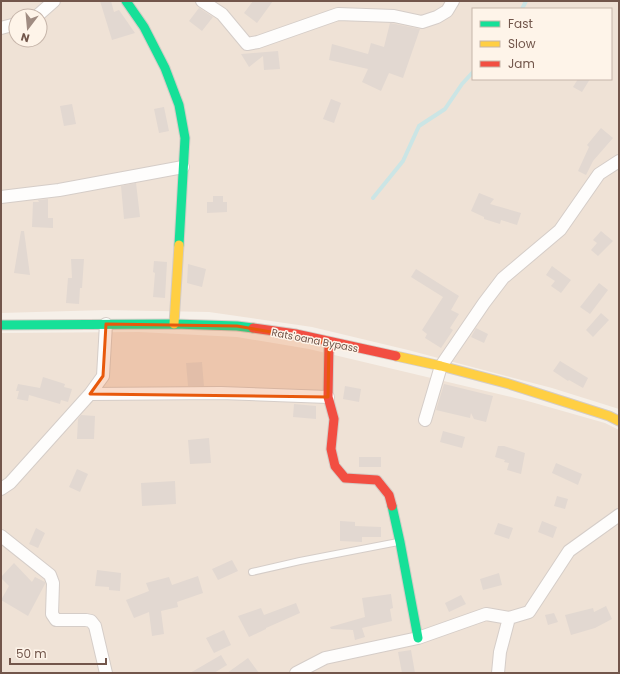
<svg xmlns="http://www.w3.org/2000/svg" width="620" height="674" font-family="Poppins,sans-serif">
<rect width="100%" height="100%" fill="#f6f0e9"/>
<path fill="#efe2d6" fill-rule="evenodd" d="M 1,1 L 619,1 L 619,409 L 552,388 L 408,350 L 312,327 L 209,312 L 106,310 L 1,313 ZM 473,9 L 611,9 L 611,79 L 473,79 ZM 16,16 L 40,16 L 40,40 L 16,40 Z
M 139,332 L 237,337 L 309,349 L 524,400 L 605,423 L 619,430 L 619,673 L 1,673 L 1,333 Z"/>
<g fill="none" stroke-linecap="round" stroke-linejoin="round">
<path stroke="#cbe5e5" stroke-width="4" d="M 522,9 L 526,1
M 373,198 L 403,161 L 419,126 L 445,109 L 462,84 L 473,72"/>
</g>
<path fill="#e2d8d1" d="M 100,1 L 111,1 L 114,12 L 119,10 L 135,33 L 112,40 Z
M 253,1 L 273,1 L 257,23 L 244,13 Z
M 199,8 L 213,17 L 202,31 L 189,21 Z
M 390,23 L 420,29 L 403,78 L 389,73 L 381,91 L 362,82 L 368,69 L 329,60 L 332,44 L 368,54 L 371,43 L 384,47 Z
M 278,51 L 280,69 L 264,70 L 263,56 L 249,67 L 241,54 Z
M 578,79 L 590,79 L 582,92 L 573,87 Z
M 331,99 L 341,103 L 334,123 L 323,119 Z
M 72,104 L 76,124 L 64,126 L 60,106 Z
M 164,107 L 169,131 L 159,133 L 154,109 Z
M 601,128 L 613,138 L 593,161 L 586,175 L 578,171 L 589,147 L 587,145 Z
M 136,183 L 140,217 L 124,219 L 121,186 Z
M 479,193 L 494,199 L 490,204 L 521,213 L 517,225 L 501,220 L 500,224 L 484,219 L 484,217 L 471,211 Z
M 213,196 L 223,196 L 223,202 L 227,202 L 227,212 L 207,213 L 207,202 L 213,202 Z
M 48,199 L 48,218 L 53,218 L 53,228 L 32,227 L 33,202 L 39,202 L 38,200 Z
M 21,231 L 24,231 L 30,275 L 14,273 Z
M 601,231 L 613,241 L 598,256 L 591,250 L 597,243 L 593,240 Z
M 71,259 L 84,259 L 82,288 L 80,288 L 79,304 L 66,303 L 68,278 L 72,278 Z
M 154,261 L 167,262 L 165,298 L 153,297 L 155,273 L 153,272 Z
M 188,264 L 206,269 L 202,287 L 187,283 Z
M 552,266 L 571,280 L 561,293 L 551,286 L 555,281 L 546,275 Z
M 416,269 L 459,296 L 451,310 L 459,314 L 450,328 L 453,330 L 441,348 L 425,338 L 427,334 L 422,330 L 443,297 L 411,277 Z
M 599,283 L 608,290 L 590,314 L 580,307 Z
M 601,313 L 609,320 L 593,337 L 586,330 Z
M 476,328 L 488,334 L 484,343 L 471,337 Z
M 560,361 L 588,378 L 583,388 L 569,380 L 568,381 L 553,371 Z
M 202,362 L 204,386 L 188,386 L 186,363 Z
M 43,377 L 65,384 L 64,387 L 72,389 L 68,402 L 61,400 L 60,404 L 29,395 L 28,401 L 17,399 L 19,391 L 16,391 L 18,384 L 40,388 Z
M 444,384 L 493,396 L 486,422 L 474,419 L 471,413 L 470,418 L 436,410 Z
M 345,386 L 361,389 L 359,402 L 343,399 Z
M 294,404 L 316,406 L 316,419 L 293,417 Z
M 81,415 L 95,416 L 94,439 L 77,439 L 78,419 Z
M 443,431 L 465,437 L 462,448 L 440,442 Z
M 209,438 L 211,463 L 190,464 L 188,440 Z
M 498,446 L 504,446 L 525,453 L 521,474 L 507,470 L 509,463 L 504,462 L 505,460 L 495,457 Z
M 359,457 L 381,457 L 381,467 L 359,467 Z
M 556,463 L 582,474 L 578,485 L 552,473 Z
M 77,469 L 88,474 L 80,492 L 69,487 Z
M 175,481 L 176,504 L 142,506 L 141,483 Z
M 557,496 L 568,499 L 565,509 L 554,506 Z
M 340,521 L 355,522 L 355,526 L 381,527 L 381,537 L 362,537 L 362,542 L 340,541 Z
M 542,521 L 557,527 L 553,538 L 538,532 Z
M 498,523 L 513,528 L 509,539 L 494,534 Z
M 36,528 L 45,533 L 38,548 L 29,544 Z
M 232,560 L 238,571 L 218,580 L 212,569 Z
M 14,563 L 32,582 L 35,577 L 45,582 L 45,584 L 28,616 L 1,600 L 9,586 L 1,578 L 1,577 Z
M 97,570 L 121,573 L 120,591 L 109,590 L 109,587 L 95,586 Z
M 499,573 L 502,585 L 483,590 L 480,579 Z
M 198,576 L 203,593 L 177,602 L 178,607 L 161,611 L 164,634 L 152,636 L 149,612 L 134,618 L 126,600 L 149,591 L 146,583 L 169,577 L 172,585 Z
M 391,594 L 393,608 L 390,609 L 392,621 L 362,628 L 365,637 L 355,640 L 353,630 L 331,629 L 330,627 L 365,617 L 362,598 Z
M 461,595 L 466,604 L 449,612 L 445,603 Z
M 296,603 L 300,613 L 266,628 L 266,629 L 249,637 L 238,616 L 261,608 L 264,615 Z
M 606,606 L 612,619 L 595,628 L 571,635 L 565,615 L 593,608 L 594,612 Z
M 554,613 L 558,622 L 548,625 L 545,615 Z
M 224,630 L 231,645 L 214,653 L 206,638 Z
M 411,650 L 415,673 L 402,673 L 398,652 Z
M 221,655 L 227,665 L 214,673 L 190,673 Z
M 248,658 L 259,673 L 227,673 Z"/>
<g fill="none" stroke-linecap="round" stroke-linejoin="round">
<defs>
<path id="lane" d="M 252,572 L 300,561 L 398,542"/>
<path id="street" d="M 202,1 L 222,14 L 247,44 L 258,42 L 338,14 L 394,16 L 422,22 L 437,17 L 447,11 L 453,1
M 37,16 L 54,1
M 1,28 L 16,24
M 1,197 L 59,190 L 183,167
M 90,394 L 221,393 L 328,397
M 425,420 L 441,366 L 484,303 L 503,278 L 560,230 L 599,174 L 619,161
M 1,489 L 10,483 L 90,394 L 103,376 L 106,324
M 1,536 L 50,575 L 53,583 L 52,614 L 56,620 L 86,620 L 91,621 L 95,626 L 106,673
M 296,673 L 325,658 L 418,638 L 486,614 L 509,618
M 498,673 L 500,652 L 509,618 L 529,612 L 569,551 L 619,515"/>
<path id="fast" d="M 126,1 L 144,27 L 165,68 L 179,105 L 185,138 L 179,245
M 1,325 L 174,324 L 237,326 L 253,328
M 392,506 L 400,542 L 418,638"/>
<path id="slow" d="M 174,324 L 179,245
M 396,356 L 441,366 L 509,384 L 609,416 L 619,421"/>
<path id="jam" d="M 253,328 L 296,334 L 396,356
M 329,342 L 328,397 L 334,419 L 331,449 L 335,466 L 345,478 L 377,480 L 389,495 L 392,506"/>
</defs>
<use href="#lane" stroke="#d5cdc8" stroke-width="8"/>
<use href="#street" stroke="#d5cdc8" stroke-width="14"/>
<use href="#fast" stroke="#d4ccc6" stroke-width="11"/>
<use href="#slow" stroke="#d4ccc6" stroke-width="11"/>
<use href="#jam" stroke="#d4ccc6" stroke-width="11"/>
<use href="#lane" stroke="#fefdfc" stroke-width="6"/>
<use href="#street" stroke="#fefdfc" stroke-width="12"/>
<use href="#fast" stroke="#16e098" stroke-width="9"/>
<use href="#slow" stroke="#ffcf43" stroke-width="9"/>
<use href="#jam" stroke="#f24e42" stroke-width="9"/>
</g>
<path fill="#e8590c" fill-opacity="0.2" stroke="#e8590c" stroke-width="3" stroke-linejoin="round" d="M 106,324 L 237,326 L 329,342 L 328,397 L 90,394 L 103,376 Z"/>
<g text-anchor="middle" stroke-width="3" stroke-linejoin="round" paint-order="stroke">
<g font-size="10" fill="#72564b" stroke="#fef4e9">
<text transform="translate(315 340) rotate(11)" y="4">Rats'oana Bypass</text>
</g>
</g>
<rect width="620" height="674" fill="none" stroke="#72564b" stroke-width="4"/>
<rect x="472" y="8" width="140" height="72" fill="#fef4e9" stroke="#c6b5aa"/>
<rect x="480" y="21" width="20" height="6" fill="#16e098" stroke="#c6b5aa"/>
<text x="508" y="28" font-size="12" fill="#72564b">Fast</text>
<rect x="480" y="41" width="20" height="6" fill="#ffcf43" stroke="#c6b5aa"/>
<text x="508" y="48" font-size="12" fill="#72564b">Slow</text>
<rect x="480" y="61" width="20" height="6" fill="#f24e42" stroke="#c6b5aa"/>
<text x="508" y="68" font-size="12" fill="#72564b">Jam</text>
<g transform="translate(28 28) rotate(196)"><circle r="19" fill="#fef4e9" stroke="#c6b5aa"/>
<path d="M0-3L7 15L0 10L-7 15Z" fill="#a08c82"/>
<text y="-6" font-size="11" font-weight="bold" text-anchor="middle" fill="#72564b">N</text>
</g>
<path d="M10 658v6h96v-6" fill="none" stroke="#72564b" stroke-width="2"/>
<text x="16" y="658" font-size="12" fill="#72564b" stroke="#fef4e9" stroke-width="3" paint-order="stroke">50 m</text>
</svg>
